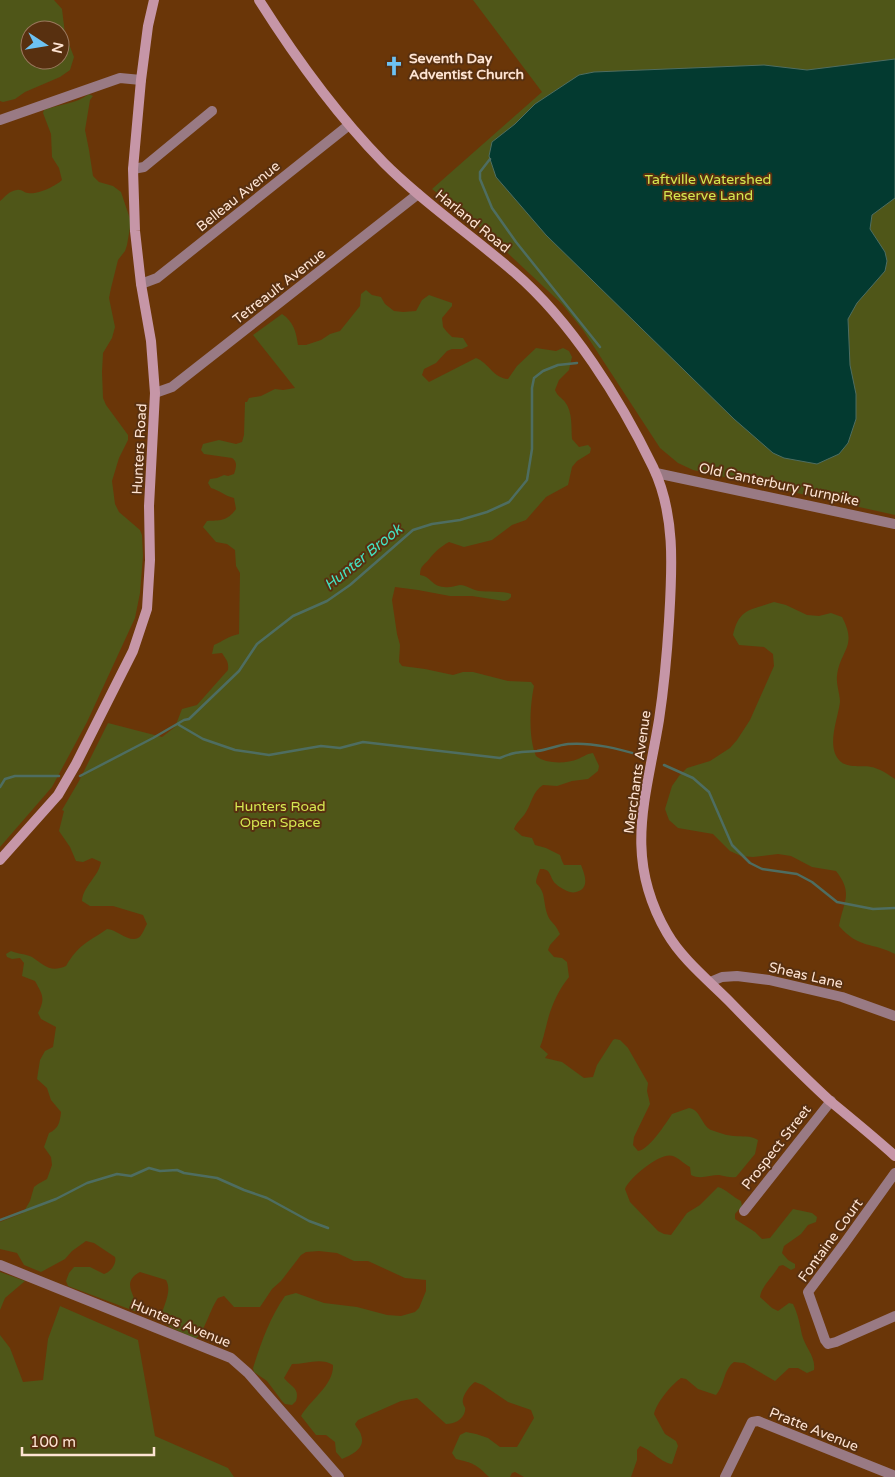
<svg xmlns="http://www.w3.org/2000/svg" width="895" height="1477" font-family="'Varela Round',sans-serif">
<rect width="100%" height="100%" fill="#6a3608"/>
<path fill="#4f5618" fill-rule="evenodd" d="M 0,0 L 54,0 L 62,9 L 65,34 L 74,57 L 70,70 L 60,77 L 25,92 L 15,99 L 3,102 L 0,101 ZM 30,30 L 60,30 L 60,60 L 30,60 Z
M 473,0 L 895,0 L 895,515 L 693,470 L 678,463 L 660,448 L 583,330 L 562,304 L 482,229 L 432,189 L 542,92 Z
M 89,94 L 93,96 L 90,100 L 85,130 L 89,150 L 93,176 L 99,182 L 113,186 L 121,192 L 131,222 L 127,245 L 125,251 L 118,260 L 111,288 L 109,298 L 115,327 L 112,338 L 103,353 L 102,372 L 103,398 L 106,405 L 128,435 L 128,440 L 119,458 L 112,481 L 115,504 L 119,512 L 140,530 L 142,535 L 143,556 L 140,593 L 135,618 L 87,722 L 52,787 L 0,847 L 0,201 C 6,196 9,191 17,190 C 22,189 24,193 28,193 C 37,195 56,186 62,180 L 59,168 L 52,157 L 51,134 L 43,113 L 44,110 C 59,104 76,104 89,94 Z
M 366,290 L 372,295 L 381,297 L 385,304 L 394,311 L 403,312 L 416,311 L 422,300 L 429,295 L 452,303 L 452,306 L 442,318 L 443,327 L 447,332 L 452,337 L 463,338 L 468,346 L 462,349 L 452,349 L 447,351 L 436,363 L 424,369 L 422,375 L 429,382 L 476,358 C 489,363 493,378 508,379 L 517,366 L 536,348 L 556,351 L 563,348 L 569,351 L 572,357 L 569,370 L 559,380 L 555,390 C 558,397 561,397 565,402 C 573,412 571,428 572,439 L 579,447 L 588,445 L 591,448 L 590,453 L 577,461 L 572,467 L 568,485 L 546,497 L 526,520 L 512,525 L 492,540 L 464,547 L 449,542 C 440,547 436,551 430,558 C 425,565 420,565 420,575 C 432,577 431,586 444,587 C 450,588 454,586 460,585 C 466,585 473,590 479,591 C 487,592 505,591 511,594 L 511,597 L 508,600 L 504,601 L 472,596 L 450,596 L 418,590 L 395,587 L 392,600 L 397,634 L 400,645 L 399,662 L 402,666 L 425,669 L 453,675 L 463,672 L 473,672 L 508,681 L 531,682 L 534,686 C 530,705 528,737 536,756 C 546,764 566,764 578,759 C 583,757 586,754 593,753 L 599,766 L 598,771 L 588,779 L 572,781 L 557,786 L 543,785 C 532,792 532,803 526,812 C 522,819 517,821 514,829 L 522,836 L 532,838 L 535,845 L 546,848 L 560,855 L 562,861 L 564,865 L 581,865 C 584,873 589,884 581,890 C 577,892 574,893 570,892 C 566,891 559,887 556,884 C 549,878 552,868 540,869 C 532,890 538,879 543,894 C 545,902 545,914 551,921 C 555,925 557,928 560,934 L 550,945 L 548,950 L 554,957 L 562,958 L 567,962 L 569,977 C 557,992 550,1009 546,1027 C 544,1034 543,1040 540,1047 L 548,1054 L 545,1058 L 562,1062 L 584,1078 L 593,1077 L 597,1065 L 613,1040 L 615,1039 L 620,1040 L 628,1048 L 648,1083 L 647,1091 L 650,1104 L 634,1137 L 633,1145 L 638,1151 C 649,1150 666,1123 672,1114 L 689,1108 C 701,1110 701,1125 711,1130 C 717,1132 728,1136 734,1136 C 743,1137 750,1135 758,1140 L 755,1154 L 736,1177 C 730,1178 725,1176 719,1175 C 710,1175 700,1180 691,1175 L 690,1167 C 684,1164 679,1158 673,1156 C 661,1151 629,1178 625,1189 L 630,1202 L 658,1231 L 664,1234 L 671,1235 L 687,1213 L 700,1205 L 718,1187 C 728,1190 732,1197 741,1201 L 742,1206 L 735,1214 L 735,1219 L 755,1232 L 762,1239 L 770,1238 L 793,1209 L 812,1213 L 817,1217 L 816,1222 L 808,1225 L 801,1234 L 784,1246 L 782,1253 L 788,1260 L 795,1264 L 795,1268 L 791,1270 L 783,1265 L 779,1266 C 773,1277 762,1285 760,1297 L 772,1308 L 778,1311 L 789,1303 L 793,1304 C 798,1314 800,1325 802,1335 C 805,1347 816,1357 814,1370 L 807,1373 L 798,1368 L 789,1368 L 775,1381 L 744,1363 L 734,1362 C 723,1370 725,1385 716,1395 L 698,1389 L 686,1379 L 681,1378 C 671,1385 657,1402 654,1414 L 665,1434 L 676,1441 L 678,1446 L 672,1464 C 663,1464 650,1449 640,1446 L 637,1450 L 637,1460 L 631,1477 L 524,1477 L 515,1472 L 512,1473 L 510,1477 L 489,1477 C 476,1464 473,1463 456,1459 L 452,1453 L 460,1435 L 466,1432 L 476,1434 L 488,1438 L 500,1447 L 517,1447 L 534,1418 L 531,1410 L 508,1402 L 483,1385 L 475,1382 C 470,1385 461,1397 463,1403 C 464,1408 466,1406 465,1411 C 463,1420 454,1424 446,1424 L 417,1398 L 401,1401 L 358,1420 L 355,1424 C 357,1429 360,1430 361,1435 C 366,1448 352,1455 342,1459 L 336,1452 L 335,1442 L 326,1435 L 316,1435 L 301,1416 C 310,1400 334,1385 333,1365 C 321,1357 306,1364 292,1364 L 284,1378 C 291,1387 300,1388 296,1401 L 292,1405 L 285,1404 L 282,1401 L 267,1381 L 254,1372 L 253,1368 C 261,1343 270,1317 285,1296 L 296,1293 L 324,1303 L 357,1307 L 387,1315 L 401,1316 L 415,1312 L 419,1308 L 426,1291 L 426,1280 L 405,1278 L 368,1261 L 354,1261 L 337,1253 L 319,1251 L 306,1252 L 301,1255 L 281,1281 L 272,1289 L 260,1307 L 234,1307 L 224,1296 L 218,1298 C 210,1309 204,1334 195,1339 L 168,1326 L 161,1319 C 162,1307 173,1292 166,1280 L 140,1272 C 119,1283 138,1296 137,1312 L 68,1286 L 66,1281 L 69,1273 L 74,1267 L 90,1267 L 104,1274 C 111,1272 117,1263 115,1257 L 94,1243 L 86,1241 L 72,1251 L 65,1259 L 41,1272 L 24,1265 L 17,1253 L 0,1249 L 0,1222 L 23,1213 L 30,1201 L 34,1187 L 38,1184 L 47,1179 L 52,1165 L 51,1157 L 44,1147 L 49,1133 C 58,1129 60,1123 61,1112 L 51,1100 L 47,1088 L 37,1079 L 40,1060 L 45,1051 L 53,1047 L 56,1027 L 41,1019 L 38,1013 C 46,998 42,994 35,981 L 22,976 L 24,963 L 20,958 L 12,959 L 7,957 L 6,954 L 11,951 C 18,954 26,954 32,957 C 44,965 50,973 66,966 C 79,944 87,943 107,929 C 116,929 129,943 138,938 C 142,936 145,927 147,924 L 143,915 L 113,906 L 90,906 L 82,901 C 83,886 99,876 101,862 L 92,858 L 83,862 L 76,861 L 70,847 L 59,831 L 64,811 L 62,810 L 79,781 L 108,723 L 162,737 L 175,727 L 182,709 L 197,705 L 228,670 C 229,661 226,660 222,653 L 212,654 L 214,645 C 223,641 229,636 239,634 L 240,573 L 236,566 L 235,550 L 227,544 L 216,542 L 203,527 L 207,521 C 219,520 227,522 236,509 L 234,498 C 225,496 219,490 211,488 L 208,483 L 210,479 L 217,478 L 224,475 L 228,476 L 234,474 C 236,468 238,462 232,458 L 204,454 L 201,450 L 203,444 L 219,440 L 236,444 L 242,442 L 244,435 L 245,402 L 247,402 L 249,398 L 261,396 L 275,389 L 283,390 L 295,388 L 253,335 L 282,314 C 294,322 296,332 298,345 L 306,345 L 321,340 L 330,334 L 340,331 L 360,306 L 361,294 Z
M 774,602 L 786,605 L 807,615 L 819,616 L 831,613 L 842,617 C 858,647 840,650 837,676 C 836,684 840,694 840,702 C 838,719 825,748 841,762 C 850,769 865,764 875,768 C 882,770 889,775 895,779 L 895,954 C 872,942 859,949 839,926 C 843,902 854,894 836,871 L 812,867 L 791,856 L 778,854 L 753,857 L 741,856 L 730,851 L 713,834 L 678,828 L 669,820 L 665,809 L 672,786 L 679,776 L 687,768 L 710,761 L 730,748 L 737,740 L 750,720 L 774,666 L 773,654 L 764,647 L 739,645 L 733,635 C 739,608 751,610 774,602 Z
M 0,1272 L 25,1281 L 5,1298 L 0,1310 Z
M 60,1306 L 138,1340 L 155,1436 L 228,1468 L 234,1477 L 0,1477 L 0,1335 L 10,1348 L 23,1382 L 43,1380 L 48,1339 Z"/>
<path fill="#033a30" stroke="#4e6d61" d="M 895,59 L 895,198 L 872,215 L 870,229 L 885,252 L 887,261 L 885,271 L 857,303 L 848,319 L 850,365 L 856,394 L 856,419 L 848,443 L 839,454 L 817,464 L 784,458 L 773,453 L 734,419 L 546,235 L 496,177 L 489,156 L 492,142 L 515,124 L 535,104 L 579,75 L 594,72 L 764,65 L 807,70 Z"/>
<g fill="none" stroke-linecap="round" stroke-linejoin="round">
<path stroke="#4e6d61" stroke-width="2.5" d="M 490,159 L 480,172 L 480,179 L 492,208 L 516,242 L 600,347
M 179,725 L 203,739 L 235,750 L 269,755 L 321,746 L 340,748 L 363,742 L 500,758 C 516,751 521,752 537,751 C 548,750 557,745 568,744 C 593,742 619,749 643,756
M 664,765 L 693,778 L 709,792 L 732,845 L 750,863 L 762,869 L 797,874 L 812,882 L 837,902 L 873,909 L 895,908
M 80,776 L 153,738 L 184,720 L 189,719 L 239,671 L 257,644 L 293,616 L 327,601 L 350,585 L 413,530 L 432,524 L 460,520 L 487,512 L 509,502 L 527,480 L 532,449 L 532,388 L 534,378 L 543,371 L 558,365 L 577,363
M 0,787 L 5,779 L 15,776 L 59,776
M 0,1220 L 56,1199 L 87,1183 L 117,1174 L 131,1176 L 149,1168 L 160,1171 L 177,1170 L 184,1173 L 217,1178 L 244,1190 L 267,1198 L 309,1221 L 328,1228"/>
<path stroke="#997a84" stroke-width="10" d="M 0,120 L 120,78 L 141,80
M 133,169 L 144,167 L 212,111
M 141,284 L 157,278 L 349,125
M 155,393 L 172,387 L 418,194
M 656,473 L 895,524
M 710,982 L 722,977 L 737,976 L 769,980 L 842,997 L 895,1016
M 895,1173 L 844,1244 L 808,1292 L 825,1340 L 828,1344 L 836,1342 L 895,1316
M 744,1211 L 831,1101
M 0,1265 L 231,1358 L 248,1373 L 339,1477
M 725,1477 L 752,1422 L 758,1421 L 895,1476"/>
<path stroke="#c696a7" stroke-width="10" d="M 259,0 C 295,57 336,114 384,163 C 424,203 471,235 514,272 C 572,322 620,399 653,467 C 676,515 672,570 669,621 C 667,654 664,687 659,720 C 646,799 623,857 667,933 C 682,959 708,980 729,1001 C 762,1035 795,1069 830,1101 C 852,1119 874,1137 895,1156
M 0,860 L 58,795 L 76,764 L 133,651 L 147,609 L 150,560 L 149,506 L 155,393 L 151,341 L 141,284 L 135,231 L 133,169 L 141,80 L 148,26 L 154,0"/>
</g>
<defs>
<symbol id="church-bare" viewBox="-9 -9 18 18"><path d="M-1.2-6h2.4v3.5h3.3v2.4h-3.3V6h-2.4V-.1h-3.3v-2.4h3.3Z" fill="#6dc2f3" stroke="#583010" stroke-width="2.5" paint-order="stroke"/></symbol>
</defs>
<g fill-rule="evenodd">
<use href="#church-bare" x="380" y="52" width="28" height="28"/>
</g>
<g text-anchor="middle" stroke-width="4" stroke-linejoin="round" paint-order="stroke">
<g font-size="14" font-weight="bold" fill="#fee4d3" stroke="#583010" text-anchor="start">
<text x="409" y="63">Seventh Day<tspan x="409" dy="16">Adventist Church</tspan></text>
</g>
<g font-size="14" fill="#d5e751" stroke="#583010">
<text x="708" y="184">Taftville Watershed<tspan x="708" dy="16">Reserve Land</tspan></text>
<text x="280" y="811">Hunters Road<tspan x="280" dy="16">Open Space</tspan></text>
</g>
<g font-size="14" fill="#fee4d3" stroke="#583010">
<text transform="translate(238 196) rotate(-39)" y="5">Belleau Avenue</text>
<text transform="translate(473 221) rotate(39)" y="5">Harland Road</text>
<text transform="translate(279 286) rotate(-38)" y="5">Tetreault Avenue</text>
<text transform="translate(139 449) rotate(-87)" y="5">Hunters Road</text>
<text transform="translate(779 484) rotate(12)" y="5">Old Canterbury Turnpike</text>
<text transform="translate(637 772) rotate(-82)" y="5">Merchants Avenue</text>
<text transform="translate(806 975) rotate(13)" y="5">Sheas Lane</text>
<text transform="translate(776 1147) rotate(-52)" y="5">Prospect Street</text>
<text transform="translate(830 1240) rotate(-54)" y="5">Fontaine Court</text>
<text transform="translate(181 1323) rotate(22)" y="5">Hunters Avenue</text>
<text transform="translate(814 1429) rotate(22)" y="5">Pratte Avenue</text>
</g>
<g font-size="15" font-style="italic" fill="#45e2c1" stroke="#583010">
<text transform="translate(363 557) rotate(-39)" y="5">Hunter Brook</text>
</g>
</g>
<g transform="translate(45 45) rotate(102)"><circle r="24" fill="#583010" stroke="#9a785e"/>
<path d="M0-4L9 19L0 12L-9 19Z" fill="#6dc2f3"/>
<text y="-8" font-size="14" font-weight="bold" text-anchor="middle" fill="#fee4d3">N</text>
</g>
<path d="M22 1447v8h132v-8" fill="none" stroke="#fee4d3" stroke-width="2.5"/>
<text x="30" y="1447" font-size="15" fill="#fee4d3" stroke="#583010" stroke-width="4" paint-order="stroke">100 m</text>
</svg>
